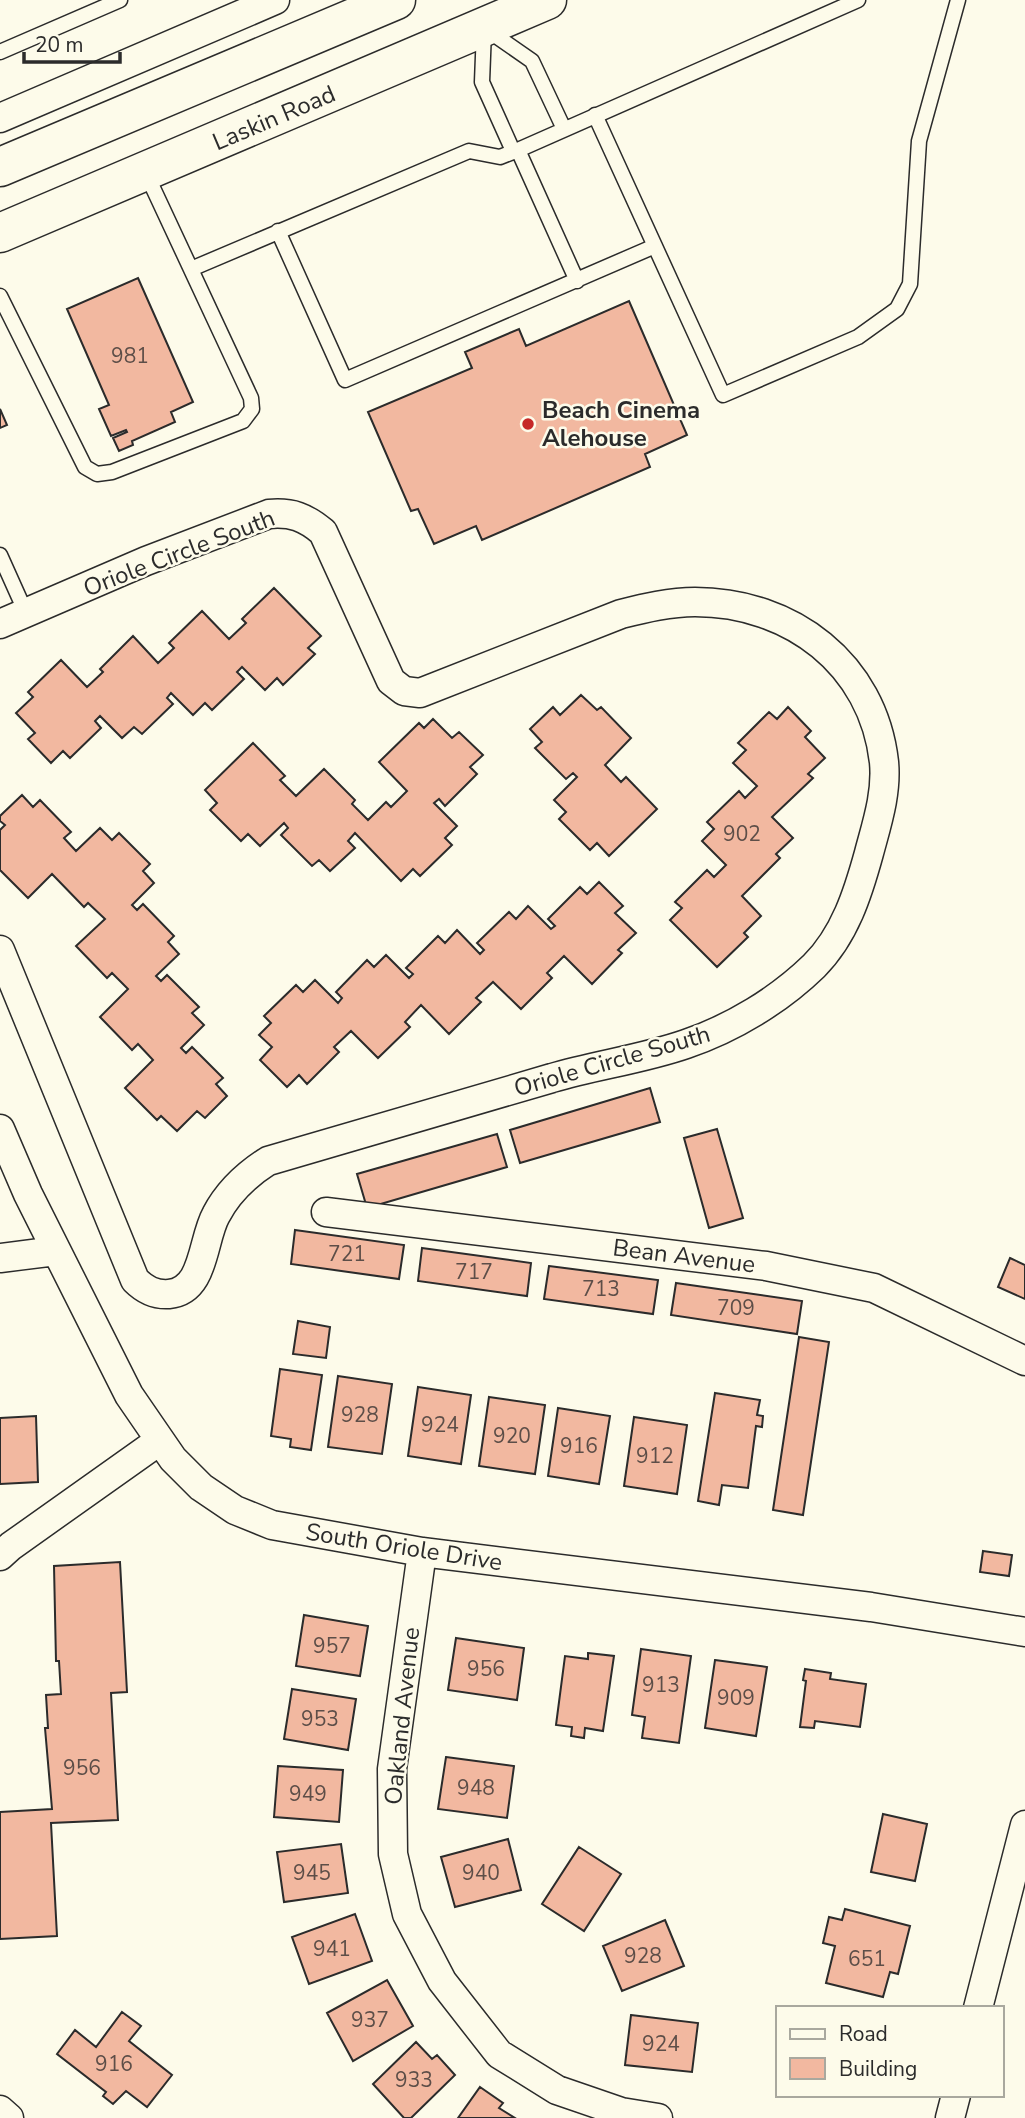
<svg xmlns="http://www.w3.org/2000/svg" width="1025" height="2118" font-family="'Nunito Sans',sans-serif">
<rect width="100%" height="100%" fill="#fdfbea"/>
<path fill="#f2b8a0" stroke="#2b2b2b" stroke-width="2" d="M 138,278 L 193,402 L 171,412 L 175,422 L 132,441 L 133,445 L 119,451 L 113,438 L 127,432 L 126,430 L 111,436 L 99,409 L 109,405 L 67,309 Z
M 629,301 L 687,435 L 645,454 L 650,467 L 482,540 L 476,526 L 434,544 L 418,509 L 411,511 L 368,412 L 472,368 L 465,352 L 519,329 L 526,346 Z
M 0,409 L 7,425 L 0,428 Z
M 274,588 L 321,636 L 308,648 L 315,654 L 283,685 L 277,678 L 265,690 L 242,667 L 237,672 L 244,679 L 212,710 L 205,703 L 193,715 L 171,693 L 167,698 L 173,704 L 142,734 L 134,727 L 122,738 L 100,716 L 95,721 L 101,728 L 70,758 L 63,751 L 51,763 L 28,739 L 35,733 L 16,713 L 33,697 L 28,692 L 61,660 L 87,687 L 103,672 L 100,669 L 133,636 L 158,663 L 174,648 L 169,643 L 202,611 L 229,639 L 246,623 L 242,619 Z
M 581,695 L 597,710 L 601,707 L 631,738 L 605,765 L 621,782 L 626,777 L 657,809 L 609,856 L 597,843 L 590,850 L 559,819 L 566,812 L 554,800 L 577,777 L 573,773 L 566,779 L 535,748 L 542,742 L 530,729 L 553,707 L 560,715 Z
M 788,707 L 811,731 L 805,737 L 825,758 L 808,774 L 813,778 L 772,817 L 793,838 L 776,854 L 780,858 L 742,896 L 761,916 L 744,933 L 748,937 L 717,967 L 670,920 L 682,908 L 675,902 L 707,870 L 714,877 L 726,865 L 702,841 L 714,829 L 707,822 L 739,791 L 745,798 L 757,786 L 733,763 L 746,750 L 738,743 L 769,712 L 777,719 Z
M 433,719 L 452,738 L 459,732 L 483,755 L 470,767 L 477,774 L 445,806 L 439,799 L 434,803 L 457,826 L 445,838 L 452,845 L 420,876 L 413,869 L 401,881 L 355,833 L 348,841 L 355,848 L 330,871 L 319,860 L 312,866 L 281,835 L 288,828 L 284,823 L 260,846 L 248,834 L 241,841 L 210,810 L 217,803 L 205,790 L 253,743 L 285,776 L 280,780 L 296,796 L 324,769 L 355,800 L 352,804 L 368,820 L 386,802 L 391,807 L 407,791 L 379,762 L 419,723 L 424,728 Z
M 22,795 L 33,807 L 40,800 L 71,832 L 64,838 L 76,851 L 100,828 L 112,840 L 119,833 L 150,864 L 143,871 L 154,883 L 132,905 L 137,910 L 143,904 L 174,936 L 168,942 L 179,954 L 156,976 L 161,981 L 167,975 L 199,1007 L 192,1013 L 204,1025 L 181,1048 L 186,1053 L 192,1047 L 223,1078 L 216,1084 L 227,1096 L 205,1118 L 197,1111 L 177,1131 L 161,1116 L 157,1120 L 125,1088 L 153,1060 L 138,1044 L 132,1050 L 100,1017 L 128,989 L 112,973 L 107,978 L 76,946 L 105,919 L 88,903 L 84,907 L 52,874 L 28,898 L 0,870 L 0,830 L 5,825 L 0,821 L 0,816 Z
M 599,882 L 623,906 L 615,913 L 636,933 L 618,950 L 622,953 L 592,984 L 564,956 L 547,973 L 552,978 L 521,1009 L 493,982 L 476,998 L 481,1002 L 449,1034 L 421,1005 L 405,1022 L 410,1027 L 378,1058 L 351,1031 L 334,1047 L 339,1052 L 307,1084 L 299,1075 L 287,1087 L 260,1060 L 272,1047 L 259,1035 L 271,1023 L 264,1016 L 296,985 L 303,992 L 315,980 L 338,1003 L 342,998 L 336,992 L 367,960 L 374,967 L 386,955 L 409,978 L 413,974 L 406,968 L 438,936 L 445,943 L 457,930 L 480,954 L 484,950 L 477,943 L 509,912 L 516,919 L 528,906 L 551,929 L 555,926 L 548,919 L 580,887 L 587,894 Z
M 650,1088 L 660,1122 L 520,1163 L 510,1130 Z
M 717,1129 L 743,1218 L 709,1228 L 684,1138 Z
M 497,1134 L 507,1167 L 367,1208 L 357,1174 Z
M 295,1230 L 404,1245 L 399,1279 L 291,1264 Z
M 422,1248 L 531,1263 L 527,1296 L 418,1281 Z
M 1010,1258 L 1025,1265 L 1025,1299 L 998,1287 Z
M 549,1266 L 658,1280 L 653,1314 L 544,1299 Z
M 676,1283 L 802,1301 L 797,1334 L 671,1315 Z
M 298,1321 L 330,1327 L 326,1358 L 293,1354 Z
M 799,1337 L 829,1342 L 803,1515 L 773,1510 Z
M 280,1369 L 322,1375 L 311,1450 L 290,1447 L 291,1439 L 271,1436 Z
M 338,1376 L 392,1384 L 382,1454 L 328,1447 Z
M 418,1387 L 471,1395 L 461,1464 L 408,1456 Z
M 715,1393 L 760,1400 L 757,1415 L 763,1416 L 762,1427 L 756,1426 L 748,1488 L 722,1485 L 719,1505 L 698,1501 Z
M 489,1397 L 545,1405 L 535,1474 L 479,1466 Z
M 558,1408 L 610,1416 L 599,1484 L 548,1476 Z
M 36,1416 L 38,1482 L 0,1484 L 0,1418 Z
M 634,1417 L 687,1425 L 677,1494 L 624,1486 Z
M 983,1551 L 1012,1555 L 1009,1576 L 980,1572 Z
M 120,1562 L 127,1692 L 111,1693 L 118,1820 L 51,1823 L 57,1936 L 0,1939 L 0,1812 L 52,1809 L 45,1728 L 48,1728 L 46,1695 L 61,1694 L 59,1661 L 56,1661 L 54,1566 Z
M 304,1615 L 368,1626 L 360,1676 L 296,1666 Z
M 456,1638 L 524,1648 L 517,1700 L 448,1690 Z
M 641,1649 L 691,1656 L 679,1743 L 642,1738 L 645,1717 L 632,1715 Z
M 588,1653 L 614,1656 L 603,1731 L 585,1728 L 584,1738 L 571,1736 L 572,1727 L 556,1725 L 565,1656 L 588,1659 Z
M 715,1660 L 767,1667 L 756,1736 L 705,1728 Z
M 805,1669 L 831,1673 L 830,1679 L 866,1684 L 860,1727 L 815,1721 L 814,1728 L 800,1727 L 806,1681 L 803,1680 Z
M 292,1689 L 356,1699 L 348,1750 L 284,1739 Z
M 446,1757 L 514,1766 L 507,1818 L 438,1809 Z
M 278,1766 L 343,1770 L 339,1822 L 274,1817 Z
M 883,1814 L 927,1824 L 915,1881 L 871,1872 Z
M 508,1839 L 521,1890 L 455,1907 L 441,1857 Z
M 341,1844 L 348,1893 L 284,1902 L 277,1852 Z
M 579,1847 L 621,1874 L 584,1931 L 542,1904 Z
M 845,1909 L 910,1926 L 898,1974 L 890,1972 L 883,1997 L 826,1983 L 835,1946 L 823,1943 L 829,1917 L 842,1920 Z
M 355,1914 L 372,1961 L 309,1984 L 292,1937 Z
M 665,1920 L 684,1966 L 622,1991 L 603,1946 Z
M 387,1980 L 413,2026 L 353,2061 L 327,2013 Z
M 122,2012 L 141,2026 L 129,2041 L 172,2075 L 147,2107 L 126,2091 L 113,2104 L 103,2096 L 106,2092 L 57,2054 L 75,2030 L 96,2047 Z
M 631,2015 L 698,2023 L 692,2072 L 625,2065 Z
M 416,2042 L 432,2059 L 437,2055 L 455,2075 L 411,2118 L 404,2118 L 373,2084 Z
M 480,2087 L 503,2103 L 499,2108 L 515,2118 L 458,2118 Z"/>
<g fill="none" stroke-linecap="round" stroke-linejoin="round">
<defs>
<path id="service" d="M 486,29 L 532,61 L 564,129
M 484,30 L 482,82 L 513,151
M 0,52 L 120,0
M 595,115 L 723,395 L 858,337 L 897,309 L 910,284 L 919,141 L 958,0
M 518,150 L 577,281
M 278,231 L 345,380 L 655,246
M 191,269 L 469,151 L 500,157 L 518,150 L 858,0
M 0,296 L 85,467 L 97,474 L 112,472 L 243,421 L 252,409 L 251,398 L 146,173
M 0,555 L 26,613"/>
<path id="minor" d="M 0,118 L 275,0
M 0,624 L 146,561 L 269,514 C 292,512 305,517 323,532 L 391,681 L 404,691 L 420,693 L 621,614 C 645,608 670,602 695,602 C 791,602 873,664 884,762 C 887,793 877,823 869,853 C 858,893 845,935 814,966 C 779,1000 733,1028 686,1044 C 643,1059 596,1065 552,1078 C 457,1106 362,1134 268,1161 C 246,1175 228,1192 216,1215 C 202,1240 205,1291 169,1294 C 155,1295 145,1290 135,1280 L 0,950
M 0,1129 L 28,1194 L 129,1395 L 173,1459 L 201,1487 L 235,1510 L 272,1525 L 422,1552 L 871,1607 L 1025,1632
M 326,1212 L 766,1266 L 874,1288 L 1025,1361
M 0,1258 L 56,1251
M 422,1552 L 392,1769 L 393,1854 L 407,1914 L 442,1981 L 499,2054 L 557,2090 L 621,2112 L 658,2118
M 0,1556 L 11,1546 L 159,1441
M 978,2008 L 1025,1825
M 0,2110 L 9,2118
M 950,2118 L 956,2095"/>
<path id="primary" d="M 0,167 L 396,0
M 0,233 L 547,0"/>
</defs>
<use href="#service" stroke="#2b2b2b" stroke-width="17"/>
<use href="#minor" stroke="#2b2b2b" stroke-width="31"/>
<use href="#primary" stroke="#2b2b2b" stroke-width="41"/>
<use href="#service" stroke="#fdfbea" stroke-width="14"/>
<use href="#minor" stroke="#fdfbea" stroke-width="28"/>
<use href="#primary" stroke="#fdfbea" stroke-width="38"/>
</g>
<circle fill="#c62828" stroke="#fdfbea" stroke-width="2.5" cx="528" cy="424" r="7"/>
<g text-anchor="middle" stroke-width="5" stroke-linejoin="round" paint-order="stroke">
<g font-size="21" fill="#5d4e48">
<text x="130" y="363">981</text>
<text x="742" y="841">902</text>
<text x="347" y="1261">721</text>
<text x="474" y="1279">717</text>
<text x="601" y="1296">713</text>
<text x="736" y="1315">709</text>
<text x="360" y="1422">928</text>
<text x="440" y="1432">924</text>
<text x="512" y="1443">920</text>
<text x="579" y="1453">916</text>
<text x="655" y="1463">912</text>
<text x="332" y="1653">957</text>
<text x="486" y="1676">956</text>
<text x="661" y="1692">913</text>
<text x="736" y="1705">909</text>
<text x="320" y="1726">953</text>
<text x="82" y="1775">956</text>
<text x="476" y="1795">948</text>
<text x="308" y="1801">949</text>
<text x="312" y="1880">945</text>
<text x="481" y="1880">940</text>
<text x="332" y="1956">941</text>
<text x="643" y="1963">928</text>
<text x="867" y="1966">651</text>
<text x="370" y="2027">937</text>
<text x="661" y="2051">924</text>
<text x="114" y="2071">916</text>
<text x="414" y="2087">933</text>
</g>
<g font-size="24" fill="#2b2b2b" stroke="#fdfbea">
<text transform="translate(274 118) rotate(-23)" y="8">Laskin Road</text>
<text transform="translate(179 553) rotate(-21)" y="8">Oriole Circle South</text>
<text transform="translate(612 1061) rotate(-16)" y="8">Oriole Circle South</text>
<text transform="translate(684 1256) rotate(7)" y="8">Bean Avenue</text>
<text transform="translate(404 1547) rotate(9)" y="8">South Oriole Drive</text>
<text transform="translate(402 1716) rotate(-84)" y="8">Oakland Avenue</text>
</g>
<g font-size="24" font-weight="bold" fill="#2b2b2b" stroke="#fdfbea" text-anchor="start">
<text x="542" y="418">Beach Cinema<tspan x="542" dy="28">Alehouse</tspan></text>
</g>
</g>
<rect x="776" y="2006" width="228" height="91" fill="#fdfbea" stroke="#a9a89e" stroke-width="2"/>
<rect x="790" y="2029" width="35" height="10" fill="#fdfbea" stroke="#a9a89e" stroke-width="2"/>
<text x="839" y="2041" font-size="21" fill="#2b2b2b">Road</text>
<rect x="790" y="2058" width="35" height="21" fill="#f2b8a0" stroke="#a9a89e" stroke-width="2"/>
<text x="839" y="2076" font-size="21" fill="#2b2b2b">Building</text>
<path d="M24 52v10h96v-10" fill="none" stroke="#2b2b2b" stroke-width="3.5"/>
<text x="35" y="52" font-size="21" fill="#2b2b2b" stroke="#fdfbea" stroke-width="5" paint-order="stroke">20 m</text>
</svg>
